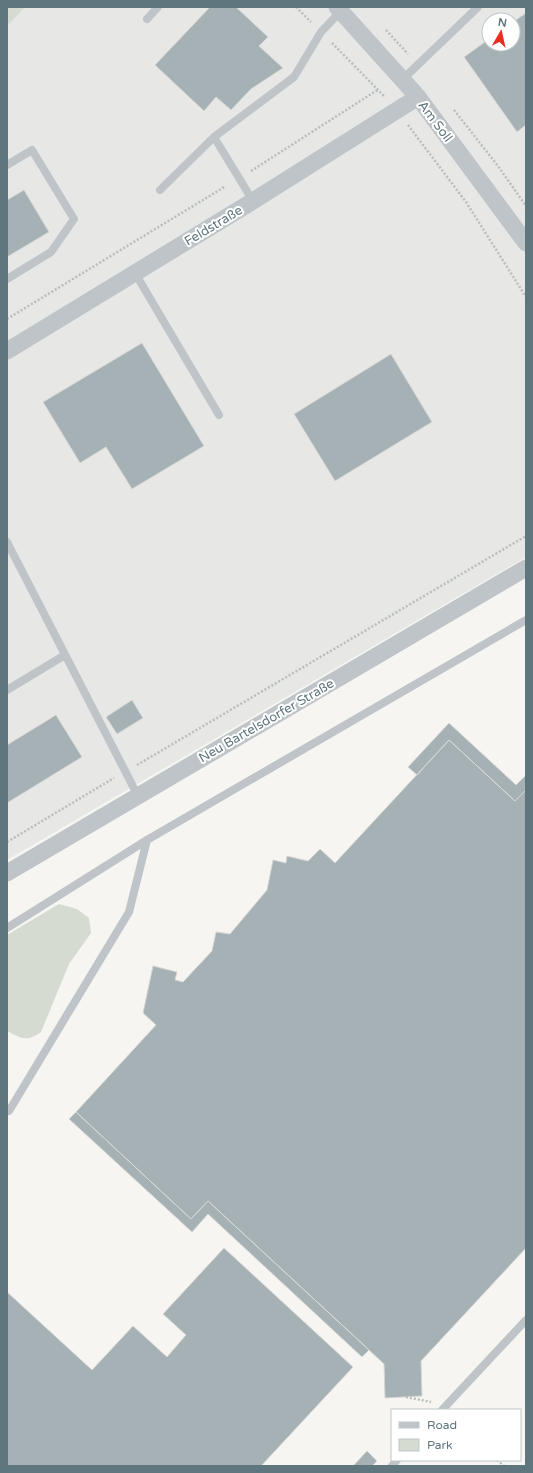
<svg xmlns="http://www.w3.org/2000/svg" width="533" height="1473" font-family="'Varela Round',sans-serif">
<rect width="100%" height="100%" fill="#f6f5f2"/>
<path fill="#e7e7e6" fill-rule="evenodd" d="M 7,7 L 526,7 L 526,557 L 7,860 ZM 489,20 L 513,20 L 513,44 L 489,44 Z"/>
<path fill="#d6dbd1" d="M 7,7 L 25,7 L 9,24 L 7,22 Z
M 59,904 L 77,909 L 89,918 L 91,933 L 69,964 L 41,1032 C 27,1042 22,1039 7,1031 L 7,935 Z"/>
<path fill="#a5b1b4" stroke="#d7d7d5" d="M 210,7 L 236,7 L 268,37 L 259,46 L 283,68 L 251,89 L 231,110 L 216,97 L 204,111 L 155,65 Z
M 526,13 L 526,125 L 517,132 L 464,57 L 489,39 L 489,44 L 513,44 L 513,22 Z
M 24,190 L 49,232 L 7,257 L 7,200 Z
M 142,343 L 204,446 L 132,489 L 106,447 L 80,463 L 43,402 Z
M 391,354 L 432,422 L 335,481 L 294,414 Z
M 132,700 L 143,718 L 117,734 L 106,717 Z
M 56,715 L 82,757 L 7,803 L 7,745 Z
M 449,723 L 516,785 L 526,775 L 526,790 L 515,801 L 449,740 L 417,775 L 408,767 Z
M 449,740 L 515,801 L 526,790 L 526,1248 L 421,1361 L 422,1396 L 385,1398 L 384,1364 L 369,1350 L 208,1201 L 191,1219 L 76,1112 L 156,1025 L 143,1013 L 153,966 L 177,972 L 175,980 L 183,982 L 212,951 L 216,932 L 230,934 L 267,890 L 273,860 L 286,863 L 287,856 L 308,861 L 320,849 L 335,863 Z
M 76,1112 L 191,1219 L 208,1201 L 369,1350 L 362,1357 L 208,1214 L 192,1232 L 69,1119 Z
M 224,1248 L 353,1367 L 261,1466 L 7,1466 L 7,1292 L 92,1370 L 133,1326 L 167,1357 L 186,1335 L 163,1314 Z
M 367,1451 L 377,1461 L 372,1466 L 353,1466 Z"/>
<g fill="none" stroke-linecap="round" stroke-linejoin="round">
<path stroke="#b8bdbe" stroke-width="2.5" stroke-dasharray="2 2" stroke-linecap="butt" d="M 296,7 L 311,22
M 386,30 L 408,54
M 332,43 L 384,96
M 454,110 L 498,166 L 526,206
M 408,125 L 466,202 L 526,297
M 251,171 L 379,89
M 7,319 L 226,186
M 137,765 L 526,536
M 7,842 L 114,778
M 406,1397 L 431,1402
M 497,1460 L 504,1466"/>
<path stroke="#bec4c7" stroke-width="8" d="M 147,19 L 158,7
M 403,79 L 478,7
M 214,137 L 253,201
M 7,165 L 32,150 L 74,219 L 51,252 L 7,279
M 160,190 L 214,137 L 294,77 L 321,32 L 341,11
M 135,273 L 219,415
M 7,542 L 138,796
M 7,690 L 65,655
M 7,928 L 147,840 L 526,620
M 7,1109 L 9,1111 L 129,912 L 147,840
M 442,1410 L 526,1320
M 392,1466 L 397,1460"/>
<path stroke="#bec4c7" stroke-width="17" d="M 337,7 L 418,97 L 526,243
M 7,351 L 253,201 L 418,97
M 7,873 L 526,568"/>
</g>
<g text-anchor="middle" stroke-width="4" stroke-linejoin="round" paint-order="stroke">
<g font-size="13" fill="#60767e" stroke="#fff">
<text transform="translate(436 121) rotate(53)" y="5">Am Soll</text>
<text transform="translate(213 225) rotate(-31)" y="5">Feldstraße</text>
<text transform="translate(266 720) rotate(-30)" y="5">Neu Bartelsdorfer Straße</text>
</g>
</g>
<rect width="533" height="1473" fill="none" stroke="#60767e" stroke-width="16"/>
<rect x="391" y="1409" width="130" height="52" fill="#ffffff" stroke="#bfc8cb"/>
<rect x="399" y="1422" width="20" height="6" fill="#bec4c7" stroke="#bfc8cb"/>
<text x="427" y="1429" font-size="12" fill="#60767e">Road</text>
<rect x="399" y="1439" width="20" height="12" fill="#d6dbd1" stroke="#bfc8cb"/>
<text x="427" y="1449" font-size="12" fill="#60767e">Park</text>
<g transform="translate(501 32) rotate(9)"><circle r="19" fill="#ffffff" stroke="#bfc8cb"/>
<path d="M0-3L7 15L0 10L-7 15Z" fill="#e92e20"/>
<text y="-6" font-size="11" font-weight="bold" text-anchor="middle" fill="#60767e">N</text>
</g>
</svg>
